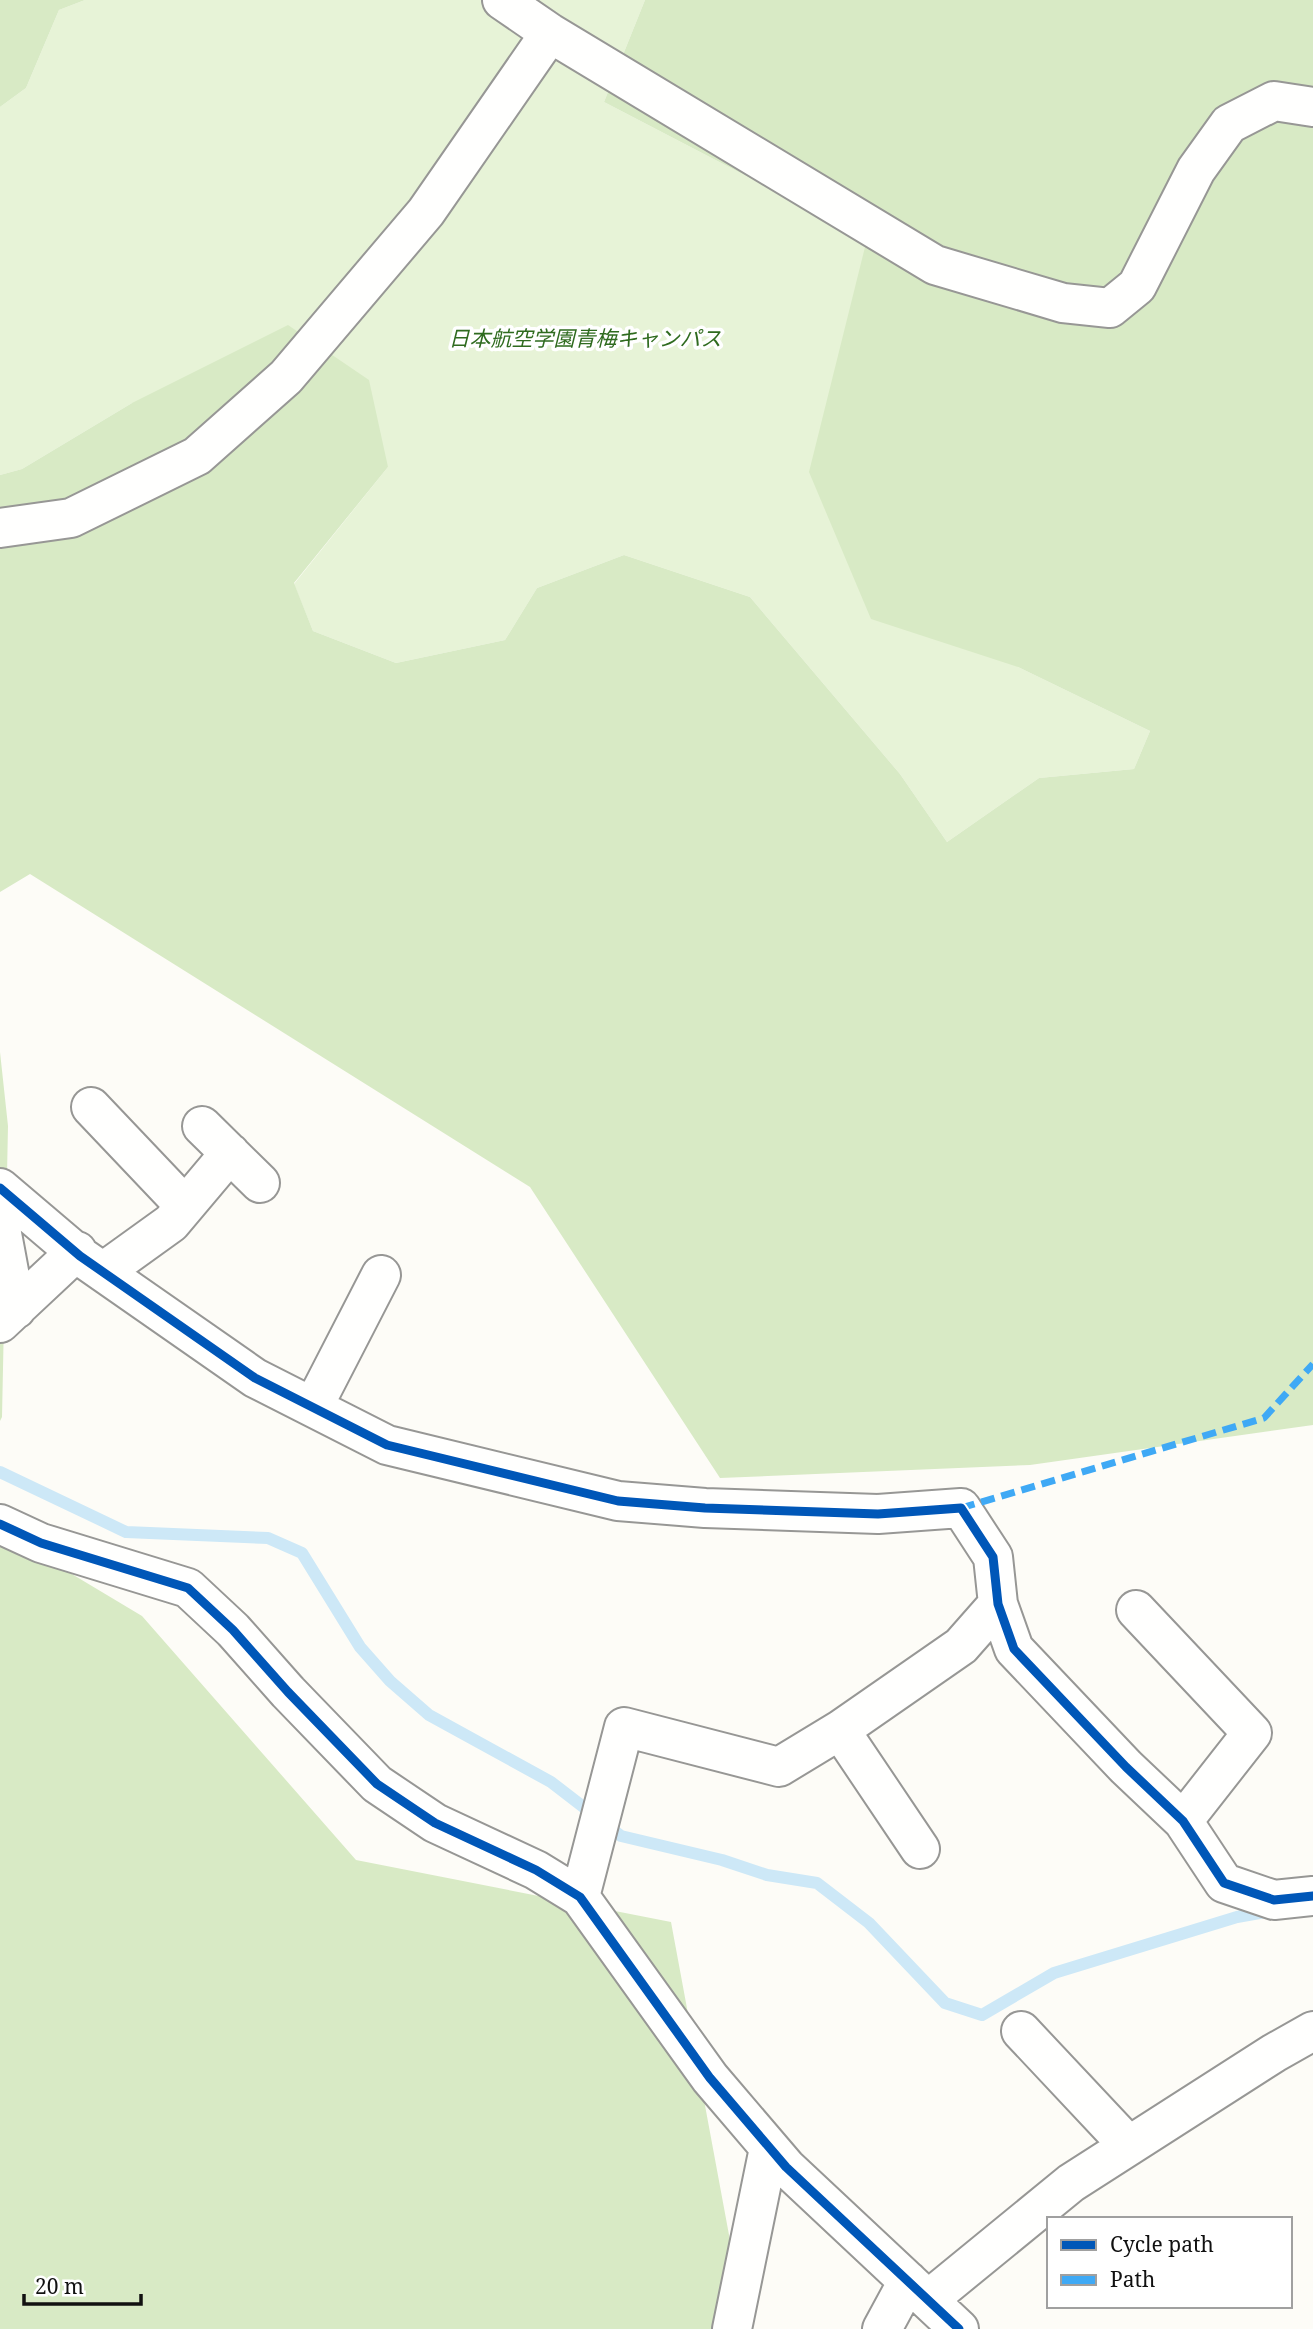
<svg xmlns="http://www.w3.org/2000/svg" width="1313" height="2329" font-family="'Noto Serif','Noto Sans JP',serif">
<rect width="100%" height="100%" fill="#fdfcf7"/>
<path fill="#e7f3d7" d="M 85,0 L 645,0 L 604,102 L 867,239 L 1018,667 L 1150,731 L 1134,769 L 1039,778 L 947,842 L 900,774 L 750,597 L 624,555 L 537,588 L 505,640 L 396,663 L 313,631 L 294,584 L 388,467 L 132,403 L 22,469 L 0,475 L 0,107 L 26,88 L 59,10 Z"/>
<path fill="#d8eac5" d="M 0,0 L 85,0 L 59,10 L 26,88 L 0,107 Z
M 645,0 L 1313,0 L 1313,1425 L 1030,1465 L 720,1478 L 530,1187 L 30,874 L 0,892 L 0,475 L 22,469 L 132,403 L 288,325 L 369,380 L 388,467 L 294,583 L 313,631 L 396,663 L 505,640 L 537,588 L 624,555 L 750,597 L 900,774 L 947,842 L 1039,778 L 1134,769 L 1150,731 L 1018,667 L 871,619 L 809,472 L 867,239 L 604,102 Z
M 0,1052 L 8,1126 L 2,1417 L 0,1421 Z
M 0,1531 L 142,1616 L 356,1860 L 671,1922 L 732,2251 L 724,2329 L 0,2329 Z"/>
<g fill="none" stroke-linecap="round" stroke-linejoin="round">
<path stroke="#cde8f7" stroke-width="12" d="M 0,1472 L 126,1532 L 268,1538 L 302,1553 L 360,1647 L 390,1681 L 429,1715 L 551,1782 L 621,1836 L 722,1860 L 767,1875 L 817,1883 L 869,1923 L 945,2003 L 982,2015 L 1054,1973 L 1237,1917 L 1271,1911"/>
<defs>
<path id="minor" d="M 502,0 L 550,33 L 935,265 L 1063,303 L 1110,308 L 1137,286 L 1196,170 L 1229,124 L 1274,101 L 1313,107
M 0,528 L 71,518 L 197,456 L 286,377 L 426,212 L 550,33
M 91,1107 L 185,1206
M 202,1126 L 260,1183
M 0,1188 L 80,1256 L 255,1378 L 387,1445 L 618,1501 L 705,1508 L 878,1514 L 961,1508 L 993,1557 L 998,1604 L 1014,1649 L 1126,1767 L 1183,1821 L 1224,1883 L 1274,1900 L 1313,1896
M 0,1223 L 16,1309
M 103,1272 L 171,1223 L 230,1153
M 0,1323 L 77,1251
M 313,1407 L 381,1275
M 0,1524 L 41,1543 L 188,1588 L 233,1630 L 288,1692 L 377,1784 L 435,1823 L 536,1870 L 580,1897 L 710,2078 L 786,2167 L 959,2329
M 1136,1610 L 1252,1733 L 1183,1821
M 840,1730 L 920,1849
M 580,1897 L 624,1727 L 779,1767 L 840,1730 L 961,1646 L 998,1604
M 1021,2031 L 1129,2146
M 928,2300 L 1071,2183 L 1274,2053 L 1313,2031
M 732,2329 L 769,2148
M 882,2329 L 908,2281"/>
</defs>
<use href="#minor" stroke="#979795" stroke-width="42"/>
<use href="#minor" stroke="#fffffe" stroke-width="38"/>
<path stroke="#3fa9f5" stroke-width="7" stroke-dasharray="14 7" stroke-linecap="butt" d="M 961,1508 L 1264,1418 L 1313,1364"/>
<defs>
<path id="cycleway" d="M 0,1188 L 80,1256 L 255,1378 L 387,1445 L 618,1501 L 705,1508 L 878,1514 L 961,1508 L 993,1557 L 998,1604 L 1014,1649 L 1126,1767 L 1183,1821 L 1224,1883 L 1274,1900 L 1313,1896
M 0,1524 L 41,1543 L 188,1588 L 233,1630 L 288,1692 L 377,1784 L 435,1823 L 536,1870 L 580,1897 L 710,2078 L 786,2167 L 959,2329"/>
</defs>
<use href="#cycleway" stroke="#fff" stroke-width="13"/>
<use href="#cycleway" stroke="#0057b8" stroke-width="9"/>
</g>
<g text-anchor="middle" stroke-width="7" stroke-linejoin="round" paint-order="stroke">
<g font-size="21" font-style="italic" fill="#2f6b1f" stroke="#fff">
<text x="585" y="346">日本航空学園青梅キャンパス</text>
</g>
</g>
<rect x="1047" y="2217" width="245" height="91" fill="#ffffff" stroke="#a0a0a0" stroke-width="2"/>
<rect x="1061" y="2240" width="35" height="10" fill="#0057b8" stroke="#a0a0a0" stroke-width="2"/>
<text x="1110" y="2252" font-size="21" fill="#111111">Cycle path</text>
<rect x="1061" y="2275" width="35" height="10" fill="#3fa9f5" stroke="#a0a0a0" stroke-width="2"/>
<text x="1110" y="2287" font-size="21" fill="#111111">Path</text>
<path d="M24 2294v10h117v-10" fill="none" stroke="#111111" stroke-width="3.5"/>
<text x="35" y="2294" font-size="21" fill="#111111" stroke="#ffffff" stroke-width="5" paint-order="stroke">20 m</text>
</svg>
